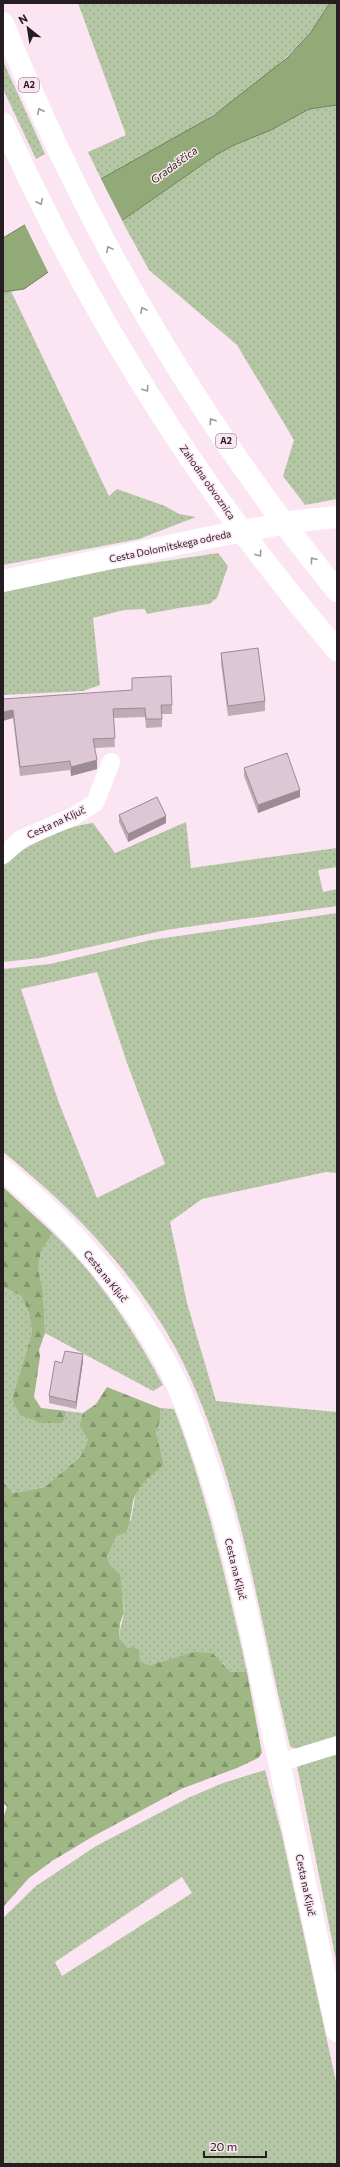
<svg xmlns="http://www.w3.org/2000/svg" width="340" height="2167" font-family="Commissioner,sans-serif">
<defs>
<pattern id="grass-dots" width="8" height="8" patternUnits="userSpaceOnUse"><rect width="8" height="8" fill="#b4c6a4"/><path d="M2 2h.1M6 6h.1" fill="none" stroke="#9baa8d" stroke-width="1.8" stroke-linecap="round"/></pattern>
<pattern id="forest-firs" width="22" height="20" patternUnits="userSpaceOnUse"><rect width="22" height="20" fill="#9eb785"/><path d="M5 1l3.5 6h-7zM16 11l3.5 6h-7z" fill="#81946c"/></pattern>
</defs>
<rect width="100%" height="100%" fill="#fce5f2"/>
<path fill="url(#grass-dots)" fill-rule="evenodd" d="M 78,3 L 330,3 C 323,13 317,24 309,33 C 253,98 176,140 101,179 L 88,152 L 126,135 Z
M 3,61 L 45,154 L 36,159 L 3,89 Z
M 337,105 L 337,499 L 305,505 L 283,476 L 294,440 L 237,345 L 149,270 L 122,221 L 216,155 L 234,145 L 271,130 L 309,109 Z
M 11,291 L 109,496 L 117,489 L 165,506 L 179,514 L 196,517 L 139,539 L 3,565 L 3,292 Z
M 218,553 L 228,566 L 217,598 L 209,604 L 179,608 L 147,614 L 145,609 L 124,610 L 93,618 L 100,685 L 83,691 L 3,695 L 3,592 L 73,575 Z
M 186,822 L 191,868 L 337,848 L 337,867 L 318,870 L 323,892 L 337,889 L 337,906 L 166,930 L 40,958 L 3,962 L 3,866 C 22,846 65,826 93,823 L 115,853 Z
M 337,913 L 337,1173 L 326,1172 L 202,1199 L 170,1222 L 187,1303 L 216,1401 L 337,1412 L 337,1739 C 325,1743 301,1755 290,1746 C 260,1622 242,1492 189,1375 C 149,1287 78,1212 3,1152 L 3,969 L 50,964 L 151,940 ZM 97,972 L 127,1063 L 165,1164 L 97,1198 L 59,1103 L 21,989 Z
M 53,1233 C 99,1277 134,1331 163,1385 L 153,1391 L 45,1333 L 43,1290 L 38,1269 L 41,1252 Z
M 3,1287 L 21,1296 L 29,1313 L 32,1332 L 12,1399 L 63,1422 L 66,1411 L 83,1413 L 79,1426 L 88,1439 L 81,1456 L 45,1487 L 11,1493 L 3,1482 Z
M 160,1408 L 174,1409 C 207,1494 227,1583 247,1672 L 231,1672 L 223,1663 L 178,1657 L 150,1665 L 140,1661 L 119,1638 C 120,1628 122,1622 124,1614 C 126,1599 113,1571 107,1557 L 117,1536 L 131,1520 L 136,1492 L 148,1476 L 164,1465 L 156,1432 L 160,1421 Z
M 337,1753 L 337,1965 L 297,1766 Z
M 265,1770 L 281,1831 L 337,2086 L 337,2164 L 3,2164 L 3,1918 L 36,1886 L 96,1846 L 190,1797 L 223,1783 ZM 182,1877 L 192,1893 L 62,1976 L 55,1962 Z"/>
<path fill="url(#forest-firs)" d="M 3,1187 L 53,1233 L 41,1252 L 38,1269 L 43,1290 L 45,1333 L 39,1350 L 40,1357 L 34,1397 L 41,1408 L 66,1411 L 63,1423 L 42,1423 L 20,1415 L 12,1399 L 32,1332 L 29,1313 L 21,1296 L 3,1287 Z
M 107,1387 L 160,1408 L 160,1421 L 156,1432 L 164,1465 C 151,1474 138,1485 133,1501 C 131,1512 131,1521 126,1532 L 117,1536 L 107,1557 L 111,1566 L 120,1574 L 124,1613 L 120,1623 L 119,1638 L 128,1648 L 133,1647 L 139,1650 L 140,1661 L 150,1665 L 194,1652 L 212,1653 L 231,1672 L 247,1672 L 262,1753 L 258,1758 L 237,1768 L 181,1789 L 92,1837 L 52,1861 L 29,1878 L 4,1906 L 3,1818 L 7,1807 L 3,1802 L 3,1482 L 12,1493 L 45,1487 L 81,1456 L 88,1439 L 79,1426 L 83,1413 L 96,1404 Z"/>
<path fill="#91aa78" stroke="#71805e" d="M 330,3 L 337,3 L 337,105 L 309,109 L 271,130 L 234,145 L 216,155 L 24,289 L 3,292 L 3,238 L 101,179 L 213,116 L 287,58 L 311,32 Z"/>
<path fill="#fce5f2" d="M 100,177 L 123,222 L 49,274 L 24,223 Z"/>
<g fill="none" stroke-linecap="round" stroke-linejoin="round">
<path stroke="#fff" stroke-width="18" d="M 3,855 L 21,839 L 74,816 L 95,803 L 111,762
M 279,1763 L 337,1745"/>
<path stroke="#fff" stroke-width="22" d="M 3,581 L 211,537 L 298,521 L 337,517
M 3,1170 C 74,1227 135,1300 176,1382 C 185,1402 193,1423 200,1444 C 231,1529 248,1618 267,1706 C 290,1814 314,1922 337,2031"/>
<path stroke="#fff" stroke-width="22" d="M 3,23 C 85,227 198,420 337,591
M 3,123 C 89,313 201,492 337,650"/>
</g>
<path fill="#beabb6" d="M 221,653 L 265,701 L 265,711 L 228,716 L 221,663 Z
M 3,699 L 172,705 L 172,714 L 162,714 L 162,727 L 146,728 L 145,717 L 113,718 L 115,747 L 95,748 L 97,769 L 71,776 L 70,770 L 20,776 L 13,718 Z
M 244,768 L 300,797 L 258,813 L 244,776 Z
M 119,815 L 166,823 L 128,842 L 119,822 Z
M 83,1361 L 76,1409 L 49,1403 L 49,1396 L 62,1363 Z"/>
<path fill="#9b8b94" d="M 13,710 L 13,718 L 3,721 L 3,712 Z
M 97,760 L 97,769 L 71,776 L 71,767 Z
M 300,790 L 300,797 L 258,813 L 258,805 Z
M 166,816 L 166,823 L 128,842 L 128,834 Z
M 83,1354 L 83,1361 L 76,1409 L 76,1402 Z"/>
<path fill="#ddc7d4" stroke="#9b8b94" d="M 258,648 L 265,701 L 228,706 L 221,653 Z
M 171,676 L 172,705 L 161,705 L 162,719 L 146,719 L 145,708 L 113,709 L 115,738 L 93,739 L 97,760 L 71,767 L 70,761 L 20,767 L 13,710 L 3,712 L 3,699 L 132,690 L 132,678 Z
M 287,753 L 300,790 L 258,805 L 244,768 Z
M 157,797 L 166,816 L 128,834 L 119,815 Z
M 65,1351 L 83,1354 L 76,1402 L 49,1396 L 55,1361 L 62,1363 Z"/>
<defs><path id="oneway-chevron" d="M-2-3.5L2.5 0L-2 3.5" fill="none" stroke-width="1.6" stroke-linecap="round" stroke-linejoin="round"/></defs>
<g stroke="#9d999c">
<use href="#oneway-chevron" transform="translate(40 111) rotate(-115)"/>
<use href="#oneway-chevron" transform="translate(40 202) rotate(64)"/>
<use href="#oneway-chevron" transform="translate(109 249) rotate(-118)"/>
<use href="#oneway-chevron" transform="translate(143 310) rotate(-120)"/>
<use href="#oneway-chevron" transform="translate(146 389) rotate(58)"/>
<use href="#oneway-chevron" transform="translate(212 421) rotate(-123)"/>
<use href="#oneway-chevron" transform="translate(259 554) rotate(54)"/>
<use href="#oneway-chevron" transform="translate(313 560) rotate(-128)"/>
</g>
<g text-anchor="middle" stroke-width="3" stroke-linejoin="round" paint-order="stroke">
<g fill="#fce5f2" stroke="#665960" stroke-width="1">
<rect x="19" y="78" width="20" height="14" rx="3"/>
<rect x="216" y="434" width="20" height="14" rx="3"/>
</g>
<g font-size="9" font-weight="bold" fill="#251d22">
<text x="29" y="88">A2</text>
<text x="226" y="444">A2</text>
</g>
<g font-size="10" fill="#251d22" stroke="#fce5f2">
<text transform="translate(208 482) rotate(55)" y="4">Zahodna obvoznica</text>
<text transform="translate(170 546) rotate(-12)" y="4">Cesta Dolomitskega odreda</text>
<text transform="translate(56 822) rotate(-25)" y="4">Cesta na Ključ</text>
<text transform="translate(106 1276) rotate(51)" y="4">Cesta na Ključ</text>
<text transform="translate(236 1569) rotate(76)" y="4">Cesta na Ključ</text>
<text transform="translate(306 1885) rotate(78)" y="4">Cesta na Ključ</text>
</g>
<g font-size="11" font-style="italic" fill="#21320d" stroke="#fce5f2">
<text transform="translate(174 165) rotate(-36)" y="4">Gradaščica</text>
</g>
</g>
<rect width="340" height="2167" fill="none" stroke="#251d22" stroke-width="8"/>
<g transform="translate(28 28) rotate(330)" stroke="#fce5f2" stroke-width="3" paint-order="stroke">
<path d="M0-3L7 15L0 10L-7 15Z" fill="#251d22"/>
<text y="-6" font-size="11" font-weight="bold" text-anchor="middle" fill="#251d22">N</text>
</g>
<path d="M204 2151v6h62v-6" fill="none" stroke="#251d22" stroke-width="2"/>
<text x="210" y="2151" font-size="12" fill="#251d22" stroke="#fce5f2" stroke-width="3" paint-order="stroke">20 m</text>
</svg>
